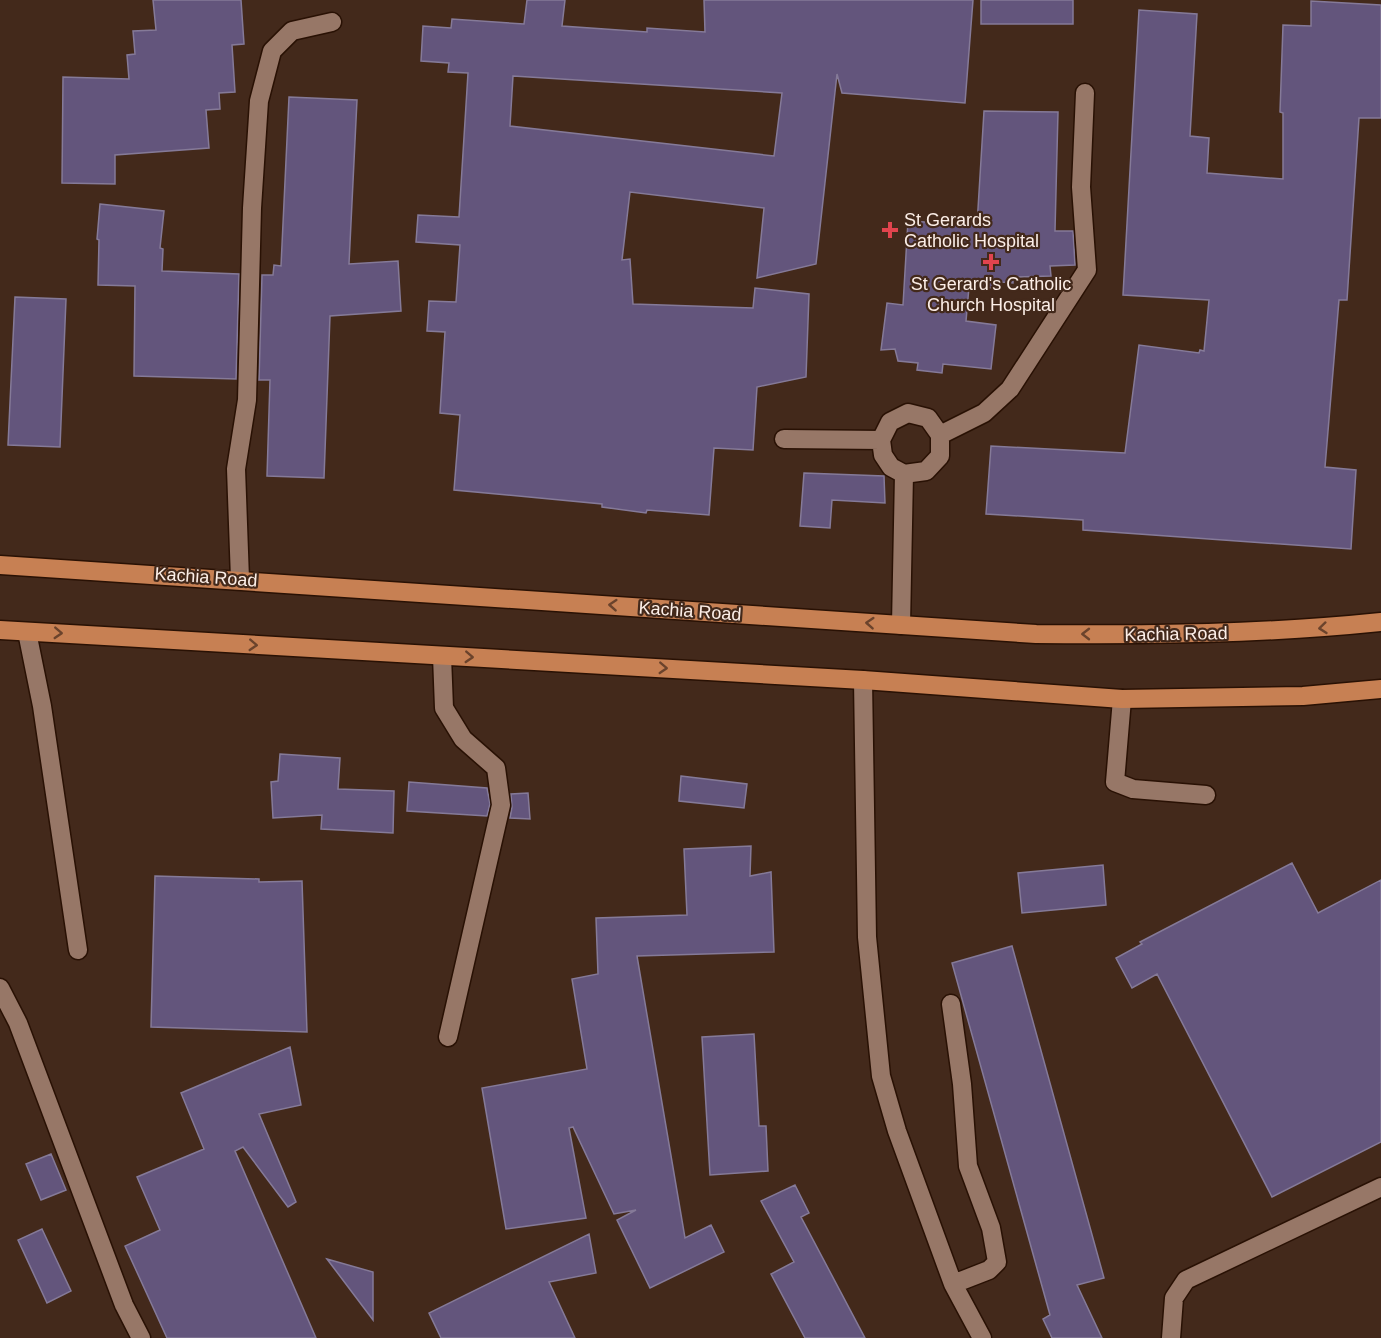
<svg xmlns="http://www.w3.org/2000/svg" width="1381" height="1338" font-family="Arial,sans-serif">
<rect width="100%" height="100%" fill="#43291b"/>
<path fill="#63557c" stroke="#857a98" stroke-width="1.5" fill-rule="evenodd" d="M 153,0 L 241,0 L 244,44 L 232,45 L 235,92 L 219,93 L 220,109 L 206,110 L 209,148 L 115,155 L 115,184 L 62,183 L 63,77 L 129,79 L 127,55 L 135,54 L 133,31 L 156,30 Z
M 527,0 L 565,0 L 562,26 L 647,32 L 647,28 L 705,32 L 704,0 L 973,0 L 965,103 L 842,93 L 837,74 L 816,264 L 757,278 L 764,208 L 630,192 L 622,260 L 630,259 L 633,304 L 753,308 L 755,288 L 809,294 L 806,377 L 757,387 L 753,450 L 714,448 L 709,515 L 647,510 L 646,513 L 602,507 L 602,504 L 454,490 L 460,415 L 440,413 L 445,332 L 427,331 L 429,301 L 456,302 L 460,245 L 416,242 L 418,215 L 459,217 L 468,73 L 448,72 L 449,63 L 421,61 L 423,26 L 451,28 L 452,19 L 524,24 ZM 513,76 L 782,93 L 774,156 L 510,126 Z
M 981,0 L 1073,0 L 1073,24 L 981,24 Z
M 1311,1 L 1381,5 L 1381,118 L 1359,118 L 1347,300 L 1339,300 L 1325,467 L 1356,470 L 1351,549 L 1083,530 L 1083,520 L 986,514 L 991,446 L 1125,453 L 1139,345 L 1199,353 L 1200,350 L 1204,351 L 1209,300 L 1123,295 L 1139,10 L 1197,14 L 1190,136 L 1209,138 L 1207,173 L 1283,179 L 1283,113 L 1280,112 L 1283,25 L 1311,26 Z
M 289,97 L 357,100 L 349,264 L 398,261 L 401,311 L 330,316 L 324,478 L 267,476 L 270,380 L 259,380 L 262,275 L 273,275 L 274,265 L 281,266 Z
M 984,111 L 1058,112 L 1055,231 L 1073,231 L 1075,265 L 1050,266 L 1051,276 L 1013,277 L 1013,283 L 1001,282 L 1000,288 L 969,287 L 966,321 L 996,325 L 991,369 L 943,364 L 942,373 L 917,370 L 918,363 L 898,361 L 895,349 L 881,350 L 887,303 L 903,305 L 908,221 L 977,225 Z
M 100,204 L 164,211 L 160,248 L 163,249 L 162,271 L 239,274 L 236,379 L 134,376 L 135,286 L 98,285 L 99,240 L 97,239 Z
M 15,297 L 66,299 L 60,447 L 8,445 Z
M 804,473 L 884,476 L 885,503 L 832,500 L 830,528 L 800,526 Z
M 280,754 L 340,758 L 338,789 L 394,791 L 393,833 L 321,829 L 322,815 L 273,818 L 271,782 L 278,781 Z
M 681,776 L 747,784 L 744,808 L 679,801 Z
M 409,782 L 487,788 L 490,804 L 487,816 L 407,811 Z
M 528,793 L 530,819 L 510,818 L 512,807 L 511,794 Z
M 751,846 L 750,876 L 771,872 L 774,952 L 637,956 L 685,1238 L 711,1225 L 724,1252 L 650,1288 L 617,1220 L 636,1210 L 614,1214 L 573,1127 L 569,1128 L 586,1218 L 506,1229 L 482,1088 L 587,1069 L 572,979 L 598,974 L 596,918 L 687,915 L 684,849 Z
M 1292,863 L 1318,913 L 1381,880 L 1381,1142 L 1272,1197 L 1157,974 L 1132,988 L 1116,958 L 1142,944 L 1140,942 Z
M 1103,865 L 1106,905 L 1022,913 L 1018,873 Z
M 155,876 L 259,879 L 259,882 L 302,881 L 307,1032 L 151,1027 Z
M 1012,946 L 1104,1278 L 1077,1285 L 1102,1338 L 1052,1338 L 1043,1319 L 1050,1315 L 952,963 Z
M 754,1034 L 759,1126 L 766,1126 L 768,1171 L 710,1175 L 702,1037 Z
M 290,1047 L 301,1105 L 259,1114 L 296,1202 L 288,1207 L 243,1147 L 235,1151 L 316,1338 L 167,1338 L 125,1246 L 160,1230 L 137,1177 L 204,1149 L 181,1093 Z
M 51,1154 L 66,1190 L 41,1200 L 26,1164 Z
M 795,1185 L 809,1213 L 801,1217 L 865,1338 L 805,1338 L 771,1274 L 794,1262 L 761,1201 Z
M 42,1229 L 71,1291 L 47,1303 L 18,1240 Z
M 589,1234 L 596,1273 L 549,1282 L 575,1338 L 441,1338 L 429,1313 Z
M 327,1259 L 373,1272 L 373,1320 Z"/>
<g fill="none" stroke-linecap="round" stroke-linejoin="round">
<defs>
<path id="minor" d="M 908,413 L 928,418 L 940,435 L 940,456 L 926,471 L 904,474 L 891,467 L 883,455 L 881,440 L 890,422 Z
M 940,435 L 984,413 L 1010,389 L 1087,270 L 1081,187 L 1085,93
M 784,439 L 881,440
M 240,579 L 236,469 L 247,400 L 252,208 L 259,101 L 272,51 L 292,31 L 332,22
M 901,625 L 904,474
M 27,632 L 42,706 L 78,950
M 442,656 L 444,708 L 463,739 L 496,768 L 501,805 L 448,1037
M 863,680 L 867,937 L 881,1076 L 897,1131 L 953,1284 L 982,1338
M 1122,699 L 1115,782 L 1133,789 L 1206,795
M 0,988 L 18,1023 L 124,1305 L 141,1338
M 951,1004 L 962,1084 L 968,1166 L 991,1228 L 997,1262 L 989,1270 L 953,1284
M 1171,1338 L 1174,1298 L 1186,1280 L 1381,1187"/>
<path id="major" d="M 0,565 L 1036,634 C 1152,635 1265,634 1381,622
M 0,630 L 863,680 L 1122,699 L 1303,696 L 1381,689"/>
</defs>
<use href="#minor" stroke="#291104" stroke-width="21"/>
<use href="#major" stroke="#291104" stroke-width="21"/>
<use href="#minor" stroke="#977767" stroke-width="18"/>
<use href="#major" stroke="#c78053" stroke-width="18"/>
</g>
<defs><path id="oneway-chevron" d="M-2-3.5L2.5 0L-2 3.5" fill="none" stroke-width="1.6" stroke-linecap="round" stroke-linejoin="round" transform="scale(1.5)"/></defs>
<g stroke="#6b432c">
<use href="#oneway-chevron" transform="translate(613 605) rotate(-176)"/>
<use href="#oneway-chevron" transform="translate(870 623) rotate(-176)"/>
<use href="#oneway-chevron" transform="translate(1323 628) rotate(174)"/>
<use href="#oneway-chevron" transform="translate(58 633) rotate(3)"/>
<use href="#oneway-chevron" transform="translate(1086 634) rotate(-180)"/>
<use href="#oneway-chevron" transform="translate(253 645) rotate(3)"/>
<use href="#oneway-chevron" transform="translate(469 657) rotate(3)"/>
<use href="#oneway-chevron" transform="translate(663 668) rotate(3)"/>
</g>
<g fill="#e0444e" stroke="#43291b" stroke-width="2">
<path d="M887 221h6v6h6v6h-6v6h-6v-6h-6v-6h6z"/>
<path d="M988 253h6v6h6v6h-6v6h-6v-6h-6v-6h6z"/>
</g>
<g text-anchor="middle" stroke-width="4.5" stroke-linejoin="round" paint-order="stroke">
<g font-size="18" fill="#fceee7" stroke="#43291b" text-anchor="start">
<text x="904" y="226">St Gerards<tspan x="904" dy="21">Catholic Hospital</tspan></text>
<text x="991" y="290" text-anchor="middle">St Gerard's Catholic<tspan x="991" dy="21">Church Hospital</tspan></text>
</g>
<g font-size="18" fill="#fceee7" stroke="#43291b">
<text transform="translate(206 577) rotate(4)" y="6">Kachia Road</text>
<text transform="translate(690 611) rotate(4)" y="6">Kachia Road</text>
<text transform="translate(1176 634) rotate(-1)" y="6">Kachia Road</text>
</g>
</g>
</svg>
